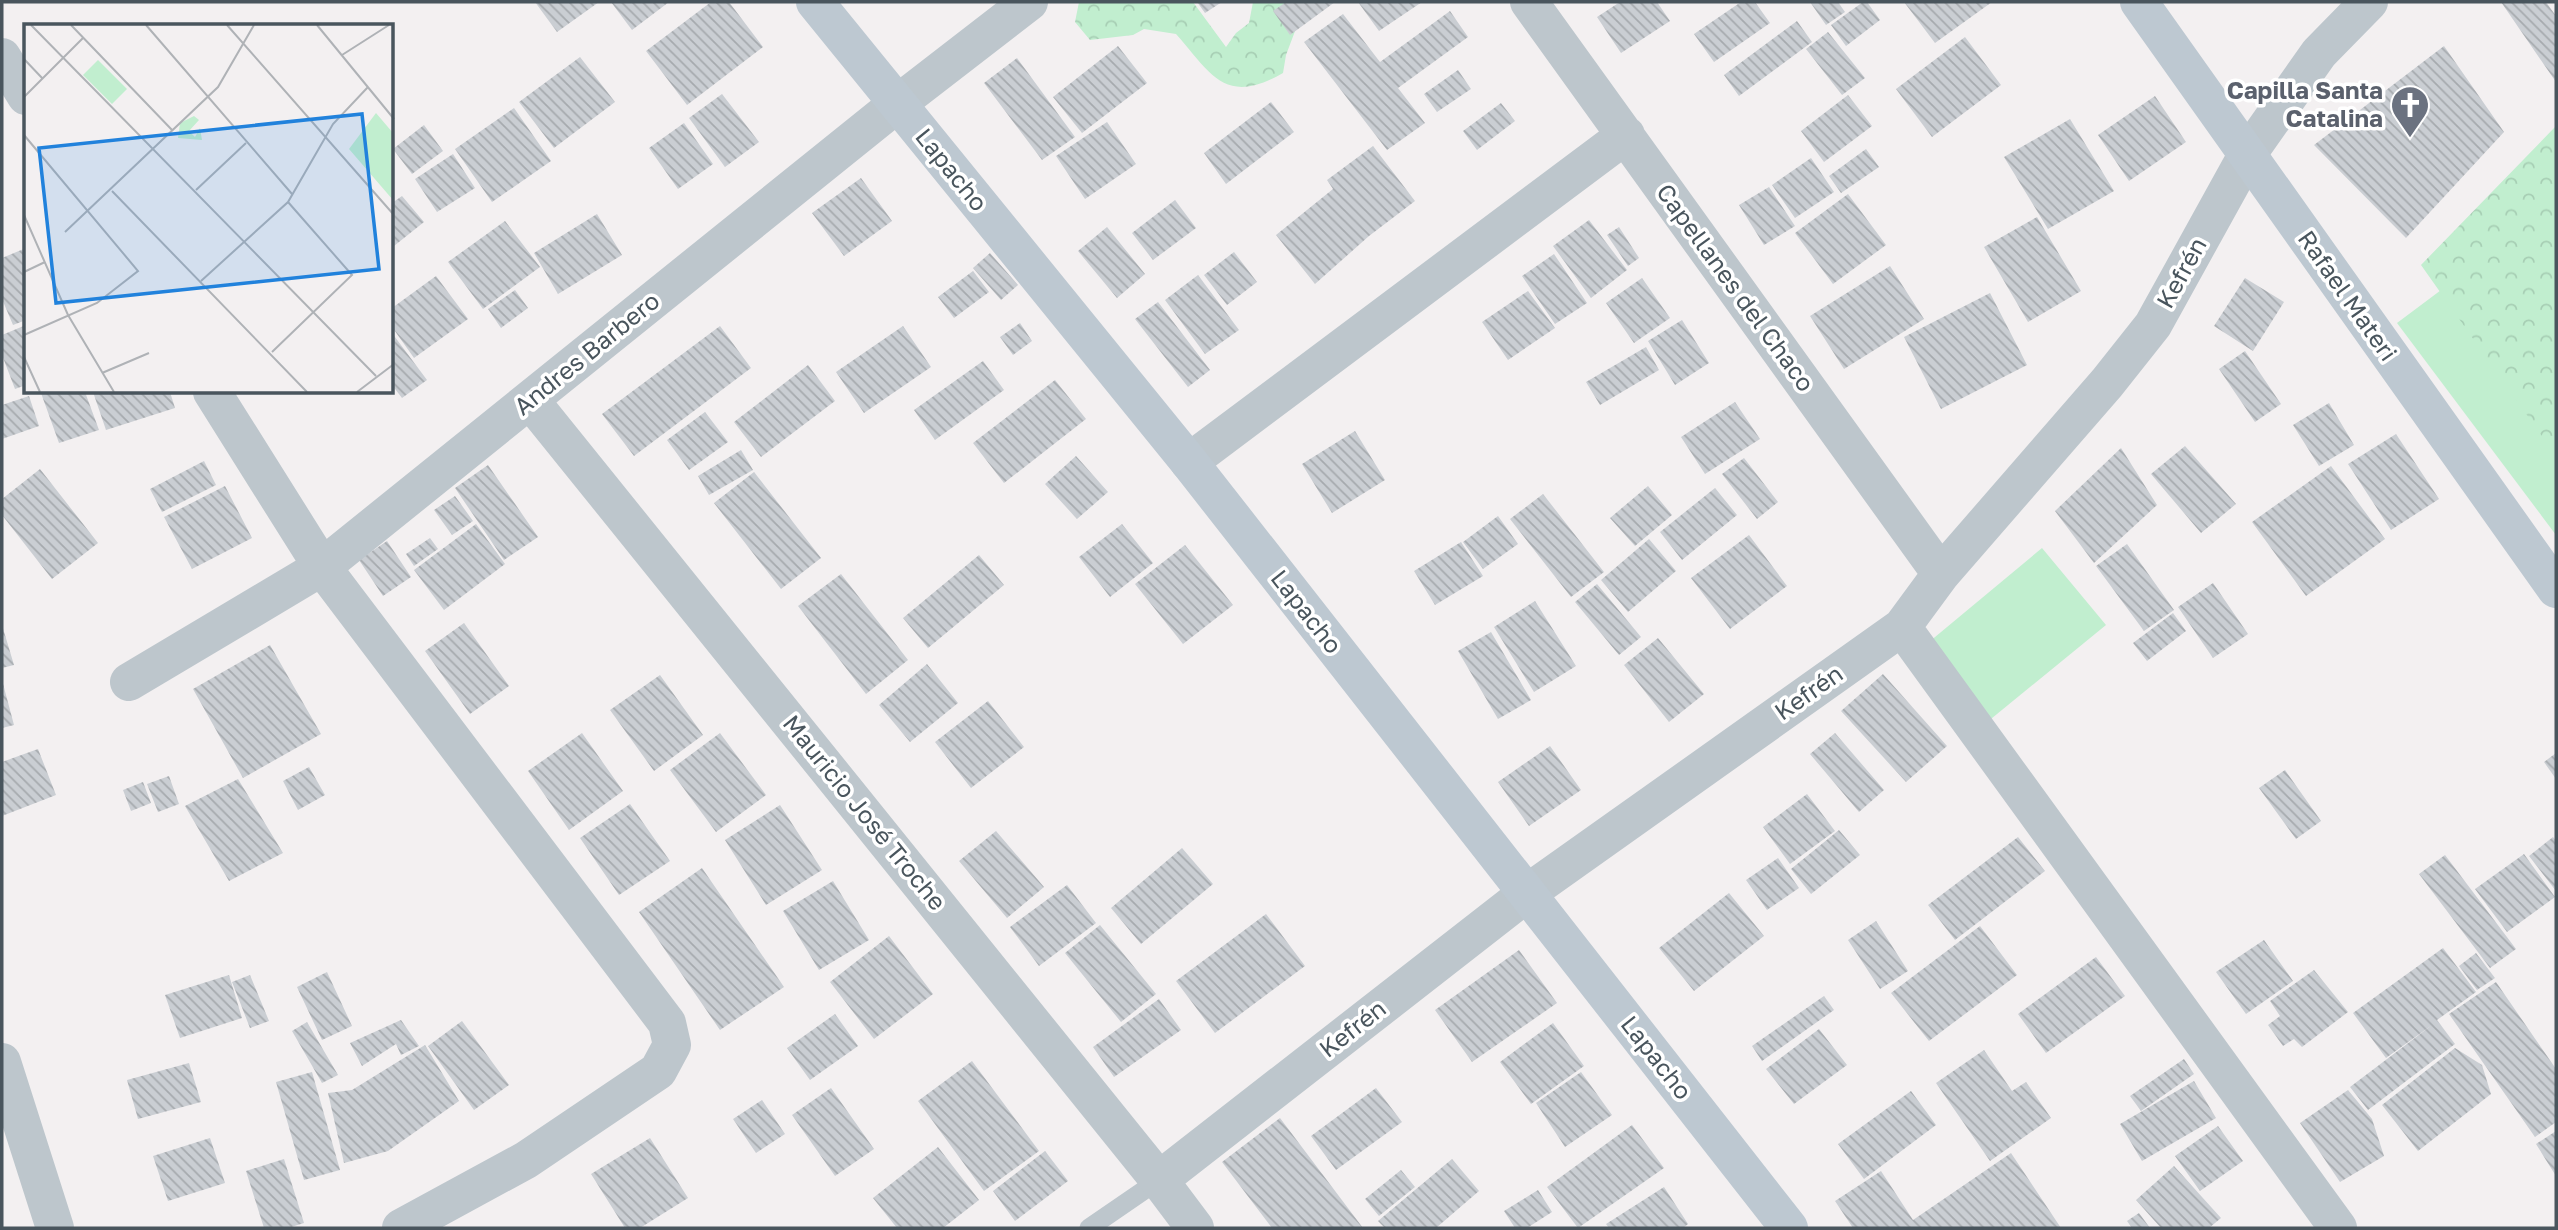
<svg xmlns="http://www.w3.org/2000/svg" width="2558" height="1230" font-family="'Golos Text',sans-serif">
<defs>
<pattern id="forest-crowns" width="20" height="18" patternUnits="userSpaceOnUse" patternTransform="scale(1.75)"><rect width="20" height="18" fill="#c1eecf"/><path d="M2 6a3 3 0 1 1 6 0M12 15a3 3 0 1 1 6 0" fill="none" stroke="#a7ceb4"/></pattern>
<pattern id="building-back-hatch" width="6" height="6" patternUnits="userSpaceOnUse" patternTransform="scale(1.75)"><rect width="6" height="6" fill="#caced3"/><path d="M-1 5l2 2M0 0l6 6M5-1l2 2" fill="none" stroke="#a6aaae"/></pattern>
</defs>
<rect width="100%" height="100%" fill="#f3f0f1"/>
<path fill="#c1eecf" d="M 2556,204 L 2556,535 L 2397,323 Z
M 2042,548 L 2106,625 L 1986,723 L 1923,647 Z"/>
<path fill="url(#forest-crowns)" d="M 1079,2 L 1193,2 L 1226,47 L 1236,33 L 1249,23 L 1253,2 L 1298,2 L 1300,18 L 1286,55 L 1283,73 C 1225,106 1212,75 1176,34 L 1144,29 L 1133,35 L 1090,40 L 1075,22 Z
M 2556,126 L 2556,456 L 2421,265 Z"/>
<path fill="url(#building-back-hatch)" d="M 535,2 L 599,2 L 557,32 Z
M 611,2 L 669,2 L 632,30 Z
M 711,2 L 729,2 L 763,47 L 687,105 L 646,51 Z
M 1197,2 L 1222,2 L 1205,13 Z
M 1286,2 L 1335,2 L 1290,35 L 1273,11 Z
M 1358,2 L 1422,2 L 1379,31 Z
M 1620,2 L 1657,2 L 1670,21 L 1621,53 L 1597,17 Z
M 1741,2 L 1755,2 L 1770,23 L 1714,62 L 1694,34 Z
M 1810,2 L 1838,2 L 1845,12 L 1826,25 Z
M 1863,2 L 1867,2 L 1880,20 L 1846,46 L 1831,25 Z
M 1904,2 L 1992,2 L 1935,43 Z
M 2501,2 L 2546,2 L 2556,16 L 2556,82 Z
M 1450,11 L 1468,37 L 1398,88 L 1425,123 L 1387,150 L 1304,42 L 1343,14 L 1380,62 Z
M 1797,21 L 1812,42 L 1739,96 L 1724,75 Z
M 1828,32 L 1865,78 L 1842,95 L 1806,49 Z
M 1965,37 L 2001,85 L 1932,137 L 1896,89 Z
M 1118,46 L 1147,83 L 1082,133 L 1053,97 Z
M 2444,46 L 2504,132 L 2406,238 L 2314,145 Z
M 580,57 L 615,102 L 554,148 L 519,102 Z
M 1017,58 L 1075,137 L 1042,160 L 984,83 Z
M 1458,70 L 1471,89 L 1437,112 L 1424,94 Z
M 722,94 L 759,142 L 725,167 L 689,118 Z
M 1848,95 L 1872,126 L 1824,162 L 1801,131 Z
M 2155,96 L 2186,142 L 2129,181 L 2098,135 Z
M 1271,102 L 1294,132 L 1226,184 L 1204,153 Z
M 1501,103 L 1515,121 L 1477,150 L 1463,131 Z
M 514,108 L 551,161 L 492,202 L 455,149 Z
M 2070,119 L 2114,191 L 2048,229 L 2004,157 Z
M 1107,122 L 1136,164 L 1085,199 L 1056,156 Z
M 684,123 L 713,164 L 678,189 L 649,148 Z
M 424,125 L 443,151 L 412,174 L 393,149 Z
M 1373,146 L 1415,201 L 1369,236 L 1315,284 L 1276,235 L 1333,189 L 1327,180 Z
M 1866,149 L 1879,167 L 1841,193 L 1829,176 Z
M 453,154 L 475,188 L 437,212 L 415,179 Z
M 1811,158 L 1834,192 L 1795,218 L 1772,185 Z
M 861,178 L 892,221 L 844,256 L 812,213 Z
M 1769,187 L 1795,226 L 1764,245 L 1739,205 Z
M 1848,194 L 1886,245 L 1833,284 L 1795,233 Z
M 402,196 L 424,222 L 394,246 L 392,243 L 392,203 Z
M 1175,200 L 1196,228 L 1153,260 L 1132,233 Z
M 597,214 L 622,255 L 558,294 L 534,253 Z
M 2037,217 L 2081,291 L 2028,322 L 1984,247 Z
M 1589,220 L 1627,270 L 1591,298 L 1553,246 Z
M 505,221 L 540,267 L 483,309 L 448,262 Z
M 1107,227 L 1145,274 L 1117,298 L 1078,251 Z
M 1619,227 L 1639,258 L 1628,266 L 1607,235 Z
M 26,248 L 26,320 L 13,325 L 2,299 L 2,258 Z
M 1234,252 L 1257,282 L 1227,305 L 1204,275 Z
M 990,253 L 1018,285 L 1001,300 L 973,268 Z
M 1554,254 L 1587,303 L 1555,324 L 1522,276 Z
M 1890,266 L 1924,319 L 1844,369 L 1810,316 Z
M 973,271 L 989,292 L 954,318 L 938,297 Z
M 1198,275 L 1239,330 L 1205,354 L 1165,300 Z
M 436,276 L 468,319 L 414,358 L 392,327 L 392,308 Z
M 1642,278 L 1670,318 L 1634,343 L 1606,303 Z
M 2245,278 L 2284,302 L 2253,351 L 2214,326 Z
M 515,290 L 528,308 L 501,328 L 488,309 Z
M 1528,291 L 1555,328 L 1508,360 L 1482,322 Z
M 1990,293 L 2027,365 L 1941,409 L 1904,337 Z
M 1158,302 L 1210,370 L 1188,387 L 1135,319 Z
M 1682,320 L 1709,363 L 1675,385 L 1648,341 Z
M 1020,323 L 1032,341 L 1013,355 L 1000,337 Z
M 26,325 L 26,385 L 15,389 L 2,355 L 2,335 Z
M 720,326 L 751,368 L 634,456 L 602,414 Z
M 903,326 L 931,367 L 864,413 L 836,372 Z
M 392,333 L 427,380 L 402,398 L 392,385 Z
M 1646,347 L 1659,370 L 1600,405 L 1586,382 Z
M 2245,351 L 2281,404 L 2255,422 L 2219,369 Z
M 983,361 L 1004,390 L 935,440 L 914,410 Z
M 808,365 L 835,401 L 761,457 L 734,422 Z
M 1055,380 L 1086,419 L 1004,483 L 973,443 Z
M 44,392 L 85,392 L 99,430 L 59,443 L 41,393 Z
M 93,392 L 170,392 L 175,408 L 106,430 Z
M 29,396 L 39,426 L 2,439 L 2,405 Z
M 1735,402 L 1760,439 L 1705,474 L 1681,437 Z
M 2329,403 L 2354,445 L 2319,466 L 2293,425 Z
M 705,412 L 728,442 L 689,470 L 667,440 Z
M 1355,431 L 1385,480 L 1332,513 L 1302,464 Z
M 2396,434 L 2439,499 L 2391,530 L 2348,464 Z
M 2185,446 L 2236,504 L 2201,533 L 2151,474 Z
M 2121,448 L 2157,505 L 2094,563 L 2055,511 Z
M 741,450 L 753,470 L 709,495 L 698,476 Z
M 1076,456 L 1108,492 L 1077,519 L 1045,484 Z
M 1744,458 L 1778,502 L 1757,519 L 1722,474 Z
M 204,461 L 216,485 L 162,512 L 150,489 Z
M 488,465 L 538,537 L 504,560 L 455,488 Z
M 2331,466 L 2385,539 L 2306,596 L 2252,522 Z
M 40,469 L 98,543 L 52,579 L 2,515 L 2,499 Z
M 754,472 L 821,558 L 781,589 L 714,503 Z
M 225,486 L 252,538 L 192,569 L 164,517 Z
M 1648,486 L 1672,515 L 1635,546 L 1610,518 Z
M 1715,488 L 1737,515 L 1682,560 L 1660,532 Z
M 1543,494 L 1604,572 L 1571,597 L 1510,519 Z
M 455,496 L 473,521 L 452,535 L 434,510 Z
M 1498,516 L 1518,544 L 1483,569 L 1463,542 Z
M 476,524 L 505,564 L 444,610 L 414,570 Z
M 1122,524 L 1153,563 L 1110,597 L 1079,557 Z
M 1749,535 L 1787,586 L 1730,629 L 1691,578 Z
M 430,538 L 438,549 L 414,566 L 406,554 Z
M 1649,539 L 1676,571 L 1628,612 L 1601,580 Z
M 387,541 L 411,577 L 383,596 L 359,560 Z
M 1461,542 L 1483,576 L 1435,605 L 1414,571 Z
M 2127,544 L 2174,610 L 2144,631 L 2096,566 Z
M 1185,545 L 1233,605 L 1183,644 L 1135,584 Z
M 979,555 L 1004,585 L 928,648 L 903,618 Z
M 841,574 L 908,660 L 866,694 L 798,606 Z
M 2213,583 L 2248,634 L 2213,658 L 2178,607 Z
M 1597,584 L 1641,637 L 1619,655 L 1575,602 Z
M 1535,601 L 1576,666 L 1534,692 L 1494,627 Z
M 2173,613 L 2186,631 L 2147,661 L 2133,643 Z
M 464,623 L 509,686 L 470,714 L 425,651 Z
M 2,625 L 14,665 L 2,668 Z
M 1491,632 L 1531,700 L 1498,719 L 1458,651 Z
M 1658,638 L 1704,694 L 1669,722 L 1624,665 Z
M 270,645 L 321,734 L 243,778 L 193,689 Z
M 927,664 L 958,703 L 910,742 L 879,705 Z
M 1883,674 L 1947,746 L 1906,782 L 1841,711 Z
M 660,675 L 703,735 L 654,771 L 610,710 Z
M 2,680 L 14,725 L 2,728 Z
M 988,701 L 1024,747 L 971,788 L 935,742 Z
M 582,733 L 623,791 L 569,830 L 528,771 Z
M 720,733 L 766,795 L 716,832 L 670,770 Z
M 1835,733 L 1884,790 L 1859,812 L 1810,754 Z
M 1550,746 L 1581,790 L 1529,826 L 1498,782 Z
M 38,749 L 56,795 L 2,816 L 2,762 Z
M 2556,753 L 2556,779 L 2544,762 Z
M 309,767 L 325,795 L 298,810 L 283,781 Z
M 2285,770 L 2321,821 L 2296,839 L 2259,788 Z
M 169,776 L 179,804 L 158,812 L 147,784 Z
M 238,779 L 283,853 L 229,881 L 185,806 Z
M 143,782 L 151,803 L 131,811 L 123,790 Z
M 1807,794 L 1835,831 L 1790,864 L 1763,827 Z
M 630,804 L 670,861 L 619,895 L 580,838 Z
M 780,805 L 822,870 L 766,905 L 725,840 Z
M 1839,830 L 1860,855 L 1811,894 L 1791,869 Z
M 996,831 L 1044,887 L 1007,918 L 959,861 Z
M 2018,837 L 2045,871 L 1955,940 L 1928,905 Z
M 2553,837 L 2556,841 L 2556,891 L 2529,856 Z
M 1182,848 L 1213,884 L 1141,944 L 1111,908 Z
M 2524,854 L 2555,897 L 2507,932 L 2475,889 Z
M 2445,855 L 2516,949 L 2490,968 L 2419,874 Z
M 1778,858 L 1799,888 L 1767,910 L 1746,880 Z
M 702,868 L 784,987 L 720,1030 L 639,912 Z
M 833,881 L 869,940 L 819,970 L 783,911 Z
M 1067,885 L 1096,923 L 1039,966 L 1010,927 Z
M 1729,893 L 1764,936 L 1694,991 L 1659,948 Z
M 1266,914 L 1305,966 L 1215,1033 L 1176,981 Z
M 1876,921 L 1908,971 L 1880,989 L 1848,940 Z
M 1100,925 L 1156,994 L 1121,1022 L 1065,953 Z
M 1980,926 L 2017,975 L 1929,1041 L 1891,993 Z
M 889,936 L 933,994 L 874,1039 L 830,982 Z
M 2264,940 L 2293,981 L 2246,1014 L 2216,972 Z
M 2443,948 L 2476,992 L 2437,1020 L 2455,1044 L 2368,1110 L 2350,1087 L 2432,1025 L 2386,1058 L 2353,1013 Z
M 1519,950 L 1557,1003 L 1472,1062 L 1435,1010 Z
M 2476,953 L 2495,978 L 2477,990 L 2459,966 Z
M 2096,957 L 2125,996 L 2046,1053 L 2018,1014 Z
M 2314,970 L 2348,1012 L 2302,1047 L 2294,1039 L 2283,1046 L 2268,1025 L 2280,1016 L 2270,1001 Z
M 327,972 L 352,1026 L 322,1040 L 297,987 Z
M 229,975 L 242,1018 L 180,1038 L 165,995 Z
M 250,975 L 269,1021 L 250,1028 L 232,982 Z
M 2496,982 L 2556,1069 L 2556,1122 L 2535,1137 L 2449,1014 Z
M 1824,996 L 1834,1010 L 1762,1061 L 1752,1046 Z
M 1159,999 L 1181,1030 L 1114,1077 L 1093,1047 Z
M 835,1014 L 858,1046 L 810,1080 L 787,1048 Z
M 401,1020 L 419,1046 L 401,1055 L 396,1044 L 362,1066 L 350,1043 Z
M 462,1021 L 509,1085 L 474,1110 L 428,1046 Z
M 307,1022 L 338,1075 L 322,1083 L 292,1031 Z
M 1553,1023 L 1584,1066 L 1531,1104 L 1500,1062 Z
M 1819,1029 L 1847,1065 L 1794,1104 L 1766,1069 Z
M 425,1045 L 459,1101 L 388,1151 L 344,1163 L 328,1093 L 352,1090 Z
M 2455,1048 L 2482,1065 L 2491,1094 L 2418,1151 L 2382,1105 Z
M 1984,1050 L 2012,1091 L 2026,1082 L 2051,1118 L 1990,1161 L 1936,1083 Z
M 2184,1059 L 2194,1074 L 2141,1111 L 2130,1096 Z
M 972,1061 L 1039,1151 L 984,1191 L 918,1101 Z
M 189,1063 L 201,1102 L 138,1119 L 127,1080 Z
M 312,1072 L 340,1170 L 304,1180 L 276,1082 Z
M 1581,1072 L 1612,1115 L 1565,1147 L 1536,1103 Z
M 2194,1081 L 2216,1118 L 2142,1161 L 2120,1124 Z
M 831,1088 L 874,1149 L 835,1176 L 792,1115 Z
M 1376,1088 L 1402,1122 L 1336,1170 L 1311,1136 Z
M 2348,1090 L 2372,1119 L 2384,1156 L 2340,1182 L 2300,1123 Z
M 1911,1091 L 1936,1125 L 1864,1179 L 1838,1144 Z
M 762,1100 L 785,1134 L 756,1153 L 733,1119 Z
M 1280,1118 L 1363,1228 L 1272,1228 L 1222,1162 Z
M 1632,1125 L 1664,1168 L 1578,1228 L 1547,1187 Z
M 2218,1126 L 2243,1161 L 2200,1191 L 2175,1156 Z
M 2556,1131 L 2556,1176 L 2536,1144 Z
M 210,1138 L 225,1183 L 168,1201 L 153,1156 Z
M 650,1138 L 688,1198 L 640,1228 L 625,1228 L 591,1174 Z
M 938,1147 L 979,1200 L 943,1228 L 897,1228 L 873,1198 Z
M 1045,1151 L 1068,1181 L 1015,1221 L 993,1191 Z
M 2011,1153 L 2061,1228 L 1853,1228 L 1835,1201 L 1881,1171 L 1913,1220 Z
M 284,1159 L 304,1223 L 288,1228 L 264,1228 L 246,1171 Z
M 1452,1159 L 1479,1191 L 1436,1228 L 1385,1228 L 1378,1221 Z
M 2174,1166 L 2221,1218 L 2209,1228 L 2161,1228 L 2136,1200 Z
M 1401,1170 L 1415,1187 L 1379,1216 L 1365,1199 Z
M 1664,1187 L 1688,1224 L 1683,1228 L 1609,1228 L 1606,1224 Z
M 1538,1190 L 1552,1212 L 1527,1228 L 1515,1228 L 1504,1211 Z
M 2139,1213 L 2150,1228 L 2132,1228 L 2127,1221 Z"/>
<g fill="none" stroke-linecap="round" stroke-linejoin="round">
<path stroke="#bdc6cc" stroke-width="19" d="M 1089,1228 L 1159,1180"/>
<path stroke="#bdc6cc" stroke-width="38" d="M 1529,2 L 1941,574
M 2,57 L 26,96
M 212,392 L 322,567 L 667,1023 L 672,1045 L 658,1071 L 526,1160 L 401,1228
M 530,400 L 1159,1180 L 1195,1228
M 1189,462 L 1626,135
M 1902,627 L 2338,1228
M 129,682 L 322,567 L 897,104 L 1029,2
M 2,1062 L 55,1228
M 1159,1180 L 1526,894 L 1902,627 L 1941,574 L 2107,383 L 2153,325 L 2247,155 L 2319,53 L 2369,2"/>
<path stroke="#bdc8d1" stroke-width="38" d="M 815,2 L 1189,462 L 1789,1228
M 2139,2 L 2556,589"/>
</g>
<defs>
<symbol id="church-pin" viewBox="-11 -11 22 30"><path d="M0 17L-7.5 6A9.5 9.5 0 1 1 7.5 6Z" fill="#6b7280" stroke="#fff"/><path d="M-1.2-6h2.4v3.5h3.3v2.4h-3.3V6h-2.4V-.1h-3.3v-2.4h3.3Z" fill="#fff"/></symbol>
</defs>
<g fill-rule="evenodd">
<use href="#church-pin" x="2388" y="83" width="44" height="60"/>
</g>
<g text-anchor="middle" stroke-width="7" stroke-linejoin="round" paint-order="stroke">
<g font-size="24" font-weight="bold" fill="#5b616d" stroke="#fff" text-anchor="end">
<text x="2383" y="99">Capilla Santa<tspan x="2383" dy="28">Catalina</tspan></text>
</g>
<g font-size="24" fill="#49555d" stroke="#fff">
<text transform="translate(951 170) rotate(51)" y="8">Lapacho</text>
<text transform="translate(2182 273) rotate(-61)" y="8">Kefrén</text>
<text transform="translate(1735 288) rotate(54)" y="8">Capellanes del Chaco</text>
<text transform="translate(2347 296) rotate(55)" y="8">Rafael Materi</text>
<text transform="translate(587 354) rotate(-39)" y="8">Andres Barbero</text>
<text transform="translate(1306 612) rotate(52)" y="8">Lapacho</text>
<text transform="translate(1809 693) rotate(-35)" y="8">Kefrén</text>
<text transform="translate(864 813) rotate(51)" y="8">Mauricio José Troche</text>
<text transform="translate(1353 1029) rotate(-38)" y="8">Kefrén</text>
<text transform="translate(1656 1058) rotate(52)" y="8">Lapacho</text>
</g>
</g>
<g transform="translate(24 24)">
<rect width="369" height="369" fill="#f3f0f1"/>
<path d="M 74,36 L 103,65 L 88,80 L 59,51 Z" fill="#c1eecf"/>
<path d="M 352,89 L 369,109 L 369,176 L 325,125 ZM 170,92 L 175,96 L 165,107 L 171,113 L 176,104 L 178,116 L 154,114 L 156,99 Z" fill="#c1eecf"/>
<path fill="none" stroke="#afb2b6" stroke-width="2" d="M 7,1 L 352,352M 47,1 L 149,107M 122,1 L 268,170M 203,1 L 370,191M 293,1 L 370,95M 318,31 L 365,1M 0,35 L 19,55M 0,73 L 59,14M 0,111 L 114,247 L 73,279 L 0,311M 172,166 L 222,119M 88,167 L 283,368M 0,191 L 44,291 L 90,368M 41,208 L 194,63 L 230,1M 0,248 L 21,238M 177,257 L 264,178 L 309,100 L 344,63M 248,328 L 328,251 L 264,178M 0,333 L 16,368M 78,349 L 125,329M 333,368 L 370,340"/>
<path fill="#2182dc" fill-opacity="0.15" stroke="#2182dc" stroke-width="3.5" d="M 338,90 L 355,245 L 32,279 L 15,124 Z"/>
<rect width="369" height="369" fill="none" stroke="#49555d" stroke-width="3.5"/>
</g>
<rect width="2558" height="1230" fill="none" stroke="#49555d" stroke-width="7"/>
</svg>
